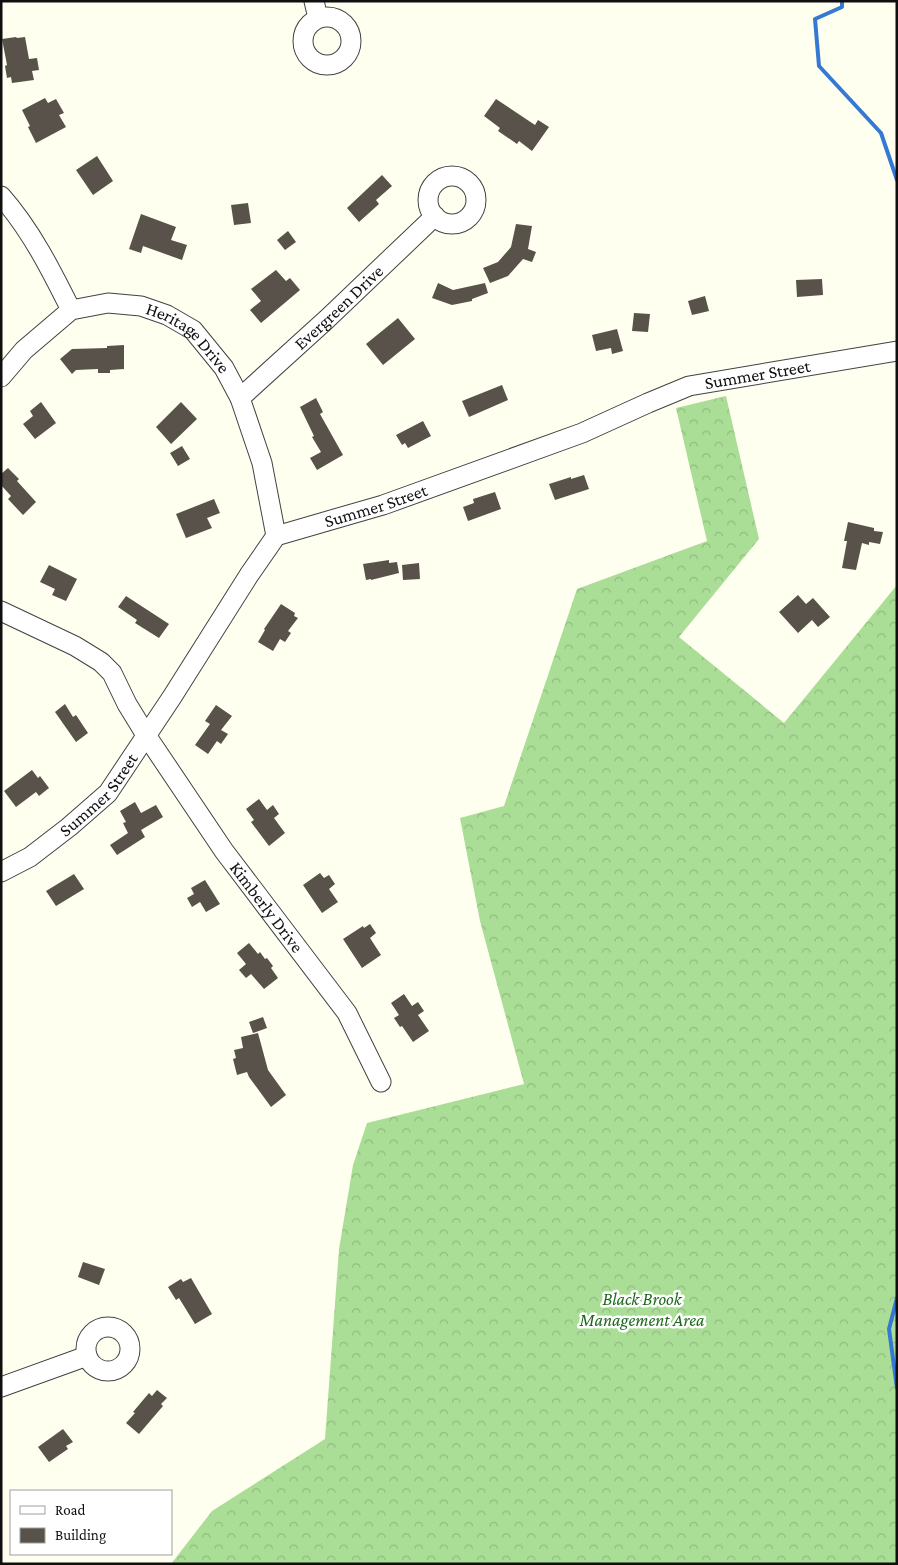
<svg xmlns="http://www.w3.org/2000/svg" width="898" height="1565" font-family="'Crimson Pro',serif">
<defs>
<pattern id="forest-crowns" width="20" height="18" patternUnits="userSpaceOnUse" patternTransform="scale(1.25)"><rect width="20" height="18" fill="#aadd96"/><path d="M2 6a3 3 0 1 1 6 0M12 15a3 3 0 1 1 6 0" fill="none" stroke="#91bc80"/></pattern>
</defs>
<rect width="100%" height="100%" fill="#fffff0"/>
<path fill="url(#forest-crowns)" d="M 726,396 L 759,539 L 679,637 L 784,723 L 897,585 L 897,1564 L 171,1564 L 212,1511 L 325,1439 L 339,1249 L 353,1165 L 367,1123 L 524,1084 L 480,921 L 460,818 L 504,806 L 577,589 L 707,541 L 676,408 Z"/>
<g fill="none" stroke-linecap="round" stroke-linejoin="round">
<path stroke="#3679d4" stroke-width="4" d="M 842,1 L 842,7 L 815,19 L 819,66 L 881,133 L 897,180
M 897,1298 L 889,1329 L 897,1388"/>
</g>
<path fill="#58524a" d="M 16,37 L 17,38 L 25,37 L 29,59 L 37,58 L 39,70 L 32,71 L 34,80 L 12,83 L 11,77 L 7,78 L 5,66 L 7,65 L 2,39 Z
M 45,98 L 48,103 L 56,99 L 64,113 L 59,115 L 66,127 L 36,143 L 28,127 L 30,126 L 22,110 Z
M 496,99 L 535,125 L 538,120 L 549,127 L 532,151 L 519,141 L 517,144 L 498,131 L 500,128 L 484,116 Z
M 97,156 L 113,181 L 93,195 L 76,170 Z
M 382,175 L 392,186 L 376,200 L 379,204 L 359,222 L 347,208 Z
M 248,203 L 251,223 L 234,225 L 231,205 Z
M 141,214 L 176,227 L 171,240 L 187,245 L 182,260 L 143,246 L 141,253 L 129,249 Z
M 516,224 L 532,226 L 528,249 L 536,252 L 532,262 L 523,259 L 508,276 L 490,283 L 483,268 L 498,262 L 511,247 Z
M 288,231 L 296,242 L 285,250 L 277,240 Z
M 276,270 L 286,281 L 290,278 L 300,290 L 261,323 L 250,310 L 261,301 L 251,289 Z
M 822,279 L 823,295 L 797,297 L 796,280 Z
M 438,283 L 453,290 L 485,283 L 488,293 L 472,299 L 472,301 L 452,305 L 432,298 Z
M 705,296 L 709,311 L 692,315 L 688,301 Z
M 634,313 L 650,314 L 648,332 L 632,331 Z
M 398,318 L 415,339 L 383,365 L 366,344 Z
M 617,329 L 623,351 L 612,354 L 611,348 L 596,351 L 592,335 Z
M 124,345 L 124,369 L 110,370 L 110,373 L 98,373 L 98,369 L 76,370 L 72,374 L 60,359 L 72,349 L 107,348 L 107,346 Z
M 502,385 L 508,400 L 469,417 L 462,401 Z
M 316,398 L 323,412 L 320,414 L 343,455 L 317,470 L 310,458 L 321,452 L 312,437 L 314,436 L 300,407 Z
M 41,402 L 56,423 L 35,439 L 23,424 L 33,416 L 30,411 Z
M 181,402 L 197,419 L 171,444 L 156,427 Z
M 423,421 L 431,436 L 408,448 L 405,443 L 402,445 L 396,435 Z
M 182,446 L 190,459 L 178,466 L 170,453 Z
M 8,468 L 19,479 L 17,481 L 36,502 L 23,515 L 8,499 L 11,496 L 1,485 L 1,474 Z
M 584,475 L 589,489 L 555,500 L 549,484 L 571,477 L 571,479 Z
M 495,492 L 501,509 L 468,521 L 463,507 L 474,503 L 473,499 Z
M 214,499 L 220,513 L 207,518 L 212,528 L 186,538 L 176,514 Z
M 848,522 L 874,528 L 874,531 L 883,532 L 880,544 L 869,542 L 869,545 L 862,543 L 856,570 L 842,568 L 847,541 L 844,541 Z
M 389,560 L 389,563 L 397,562 L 399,573 L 371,580 L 371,579 L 366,580 L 363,564 Z
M 419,563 L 420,579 L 403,580 L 402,565 Z
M 49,565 L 77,579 L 66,601 L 52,595 L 55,589 L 40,582 Z
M 798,595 L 806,604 L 813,598 L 830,617 L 818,627 L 812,620 L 798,633 L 779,612 Z
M 126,596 L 169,624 L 159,638 L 135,623 L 137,620 L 118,607 Z
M 281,604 L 295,613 L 294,616 L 298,618 L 288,631 L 291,633 L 285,642 L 280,639 L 273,651 L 258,642 L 265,630 L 264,629 Z
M 65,704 L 73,717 L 76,715 L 88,733 L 76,742 L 55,712 Z
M 216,705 L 232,716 L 221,730 L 228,734 L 221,744 L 217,741 L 208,754 L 195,745 L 210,724 L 205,721 Z
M 32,770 L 38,778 L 40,776 L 49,788 L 39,796 L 36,792 L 16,807 L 4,791 Z
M 259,799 L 267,810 L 273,805 L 279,814 L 274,818 L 285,833 L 269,846 L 251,822 L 254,820 L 246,809 Z
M 135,802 L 141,813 L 156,805 L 163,817 L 141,830 L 145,837 L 117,855 L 110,845 L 128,833 L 123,823 L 126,822 L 120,811 Z
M 320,873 L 324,878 L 329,875 L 335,884 L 329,889 L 338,902 L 322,913 L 303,885 Z
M 74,874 L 84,889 L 56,906 L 46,891 Z
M 205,880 L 220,904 L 206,912 L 200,902 L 192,907 L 187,898 L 194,894 L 191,888 Z
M 370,924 L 376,933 L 370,938 L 381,955 L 362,968 L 343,939 L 363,926 L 364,928 Z
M 249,943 L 258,954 L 260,952 L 265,959 L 267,958 L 273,966 L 271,968 L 278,978 L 264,989 L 251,974 L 246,978 L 239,970 L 246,964 L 237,953 Z
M 404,994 L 412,1006 L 418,1002 L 424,1011 L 418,1015 L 429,1031 L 413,1042 L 402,1026 L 400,1027 L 394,1018 L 399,1015 L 391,1003 Z
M 263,1017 L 267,1028 L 253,1033 L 249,1022 Z
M 258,1033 L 268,1070 L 286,1095 L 271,1107 L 249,1077 L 247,1072 L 237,1075 L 233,1059 L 236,1058 L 234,1050 L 243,1048 L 241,1037 Z
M 83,1262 L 105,1269 L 99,1285 L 78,1277 Z
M 191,1278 L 212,1314 L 195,1324 L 179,1298 L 176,1300 L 168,1287 L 181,1279 L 183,1282 Z
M 157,1390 L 167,1398 L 161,1404 L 163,1406 L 139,1434 L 126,1423 L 135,1413 L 133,1412 L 149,1393 L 152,1396 Z
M 63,1429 L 73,1442 L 66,1446 L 68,1449 L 49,1462 L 38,1447 Z"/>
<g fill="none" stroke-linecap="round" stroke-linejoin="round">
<defs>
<g id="minor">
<path d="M 314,1 L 318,18"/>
<circle cx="327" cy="41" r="24"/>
<circle cx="452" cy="200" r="24"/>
<path d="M 1,196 C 31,230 51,270 71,310"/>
<path id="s1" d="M 1,377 L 24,350 L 71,310 L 108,303 L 141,306 L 167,315 L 193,330 L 224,368 L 240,398 L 262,463 L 276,536"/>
<path id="s2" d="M 240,398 L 327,319 L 435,216"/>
<path id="s3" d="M 1,611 L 75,646 L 101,662 L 112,673 L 127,704 L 146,735 L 224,851 L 347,1013 L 381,1082"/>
<path id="s4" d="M 1,872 L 30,857 L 69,827 L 108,793 L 172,697 L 249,575 L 276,536 L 383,505 L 582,433 L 648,403 L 689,386 L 897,351"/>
<circle cx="108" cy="1349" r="22"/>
<path d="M 1,1387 L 87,1356"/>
</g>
</defs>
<use href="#minor" stroke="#424242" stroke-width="21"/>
<use href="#minor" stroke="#fff" stroke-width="19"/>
</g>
<g text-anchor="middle" stroke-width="5" stroke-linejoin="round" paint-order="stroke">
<g font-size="18" fill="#0f0f0f" stroke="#fff">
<text dy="6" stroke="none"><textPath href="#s2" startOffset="134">Evergreen Drive</textPath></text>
<text dy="6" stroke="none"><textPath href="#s1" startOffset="226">Heritage Drive</textPath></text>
<text dy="6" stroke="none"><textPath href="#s4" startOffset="950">Summer Street</textPath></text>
<text dy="6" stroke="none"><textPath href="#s4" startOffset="545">Summer Street</textPath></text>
<text dy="6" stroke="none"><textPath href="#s4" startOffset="126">Summer Street</textPath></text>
<text dy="6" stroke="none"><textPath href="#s3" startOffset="409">Kimberly Drive</textPath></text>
</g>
<g font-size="18" font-style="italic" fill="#1e6a1b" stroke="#fff">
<text x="642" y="1305">Black Brook<tspan x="642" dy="21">Management Area</tspan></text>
</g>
</g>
<rect width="898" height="1565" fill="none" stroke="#0f0f0f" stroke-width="5"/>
<rect x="10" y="1490" width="162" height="65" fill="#ffffff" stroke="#9f9f9f"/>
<rect x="20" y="1506" width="25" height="8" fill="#ffffff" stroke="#9f9f9f"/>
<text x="55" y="1515" font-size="15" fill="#0f0f0f">Road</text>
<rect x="20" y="1528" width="25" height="15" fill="#58524a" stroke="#9f9f9f"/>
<text x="55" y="1540" font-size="15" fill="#0f0f0f">Building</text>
</svg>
